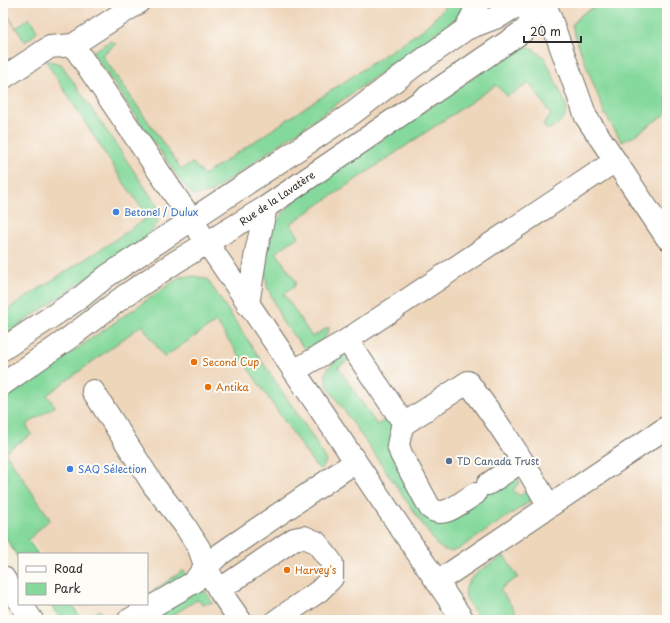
<svg xmlns="http://www.w3.org/2000/svg" width="670" height="623" font-family="'Playpen Sans',sans-serif">
<rect width="100%" height="100%" fill="#fdfcf7"/>
<filter id="ink" filterUnits="userSpaceOnUse"><feTurbulence type="fractalNoise" baseFrequency=".025" numOctaves="2"/><feDisplacementMap in="SourceGraphic" scale="8" xChannelSelector="R" yChannelSelector="G"/><feConvolveMatrix kernelMatrix="1 2 1 2 8 2 1 2 1" color-interpolation-filters="sRGB"/></filter>
<filter id="wash" filterUnits="userSpaceOnUse"><feTurbulence type="fractalNoise" baseFrequency=".012" numOctaves="4" result="noise"/><feDisplacementMap in="SourceGraphic" scale="16" xChannelSelector="R" yChannelSelector="G"/><feGaussianBlur stdDeviation="0.9" result="paint"/><feColorMatrix in="noise" values="0 0 0 0 0 0 0 0 0 0 0 0 0 0 0 0 0 1.4 0 .05"/><feComposite in="paint" operator="in"/></filter>
<g filter="url(#wash)">
<rect width="100%" height="100%" fill="#f3ebd5"/>
<path fill="#eed6bb" d="M 3,3 L 667,3 L 667,620 L 87,620 L 76,604 L 147,604 L 147,554 L 41,554 L 3,499 Z"/>
<path fill="#85d99c" stroke="#588264" d="M 446,3 L 465,3 L 462,14 L 413,50 L 212,192 L 194,196 L 184,186 L 92,52 L 111,41 L 116,44 L 102,55 L 181,169 L 193,163 L 204,175 L 422,30 L 441,12 Z
M 602,3 L 667,3 L 667,113 L 632,137 L 622,142 L 605,114 L 576,39 L 572,25 L 582,14 Z
M 3,8 L 16,28 L 29,18 L 37,30 L 34,35 L 25,42 Z
M 520,46 L 533,49 L 545,58 L 567,107 L 565,116 L 557,125 L 547,130 L 544,127 L 544,123 L 551,115 L 530,83 L 507,96 L 496,85 L 290,224 L 299,236 L 276,252 L 296,282 L 294,287 L 284,294 L 312,337 L 329,327 C 328,340 316,344 305,349 L 283,323 L 267,286 L 264,256 L 272,226 L 296,198 Z
M 45,60 L 61,64 L 157,205 L 158,223 L 148,236 L 19,325 L 3,335 L 3,312 L 110,243 L 148,217 L 122,180 Z
M 195,276 L 207,279 L 314,439 L 326,461 L 321,470 L 314,464 L 216,322 L 164,357 L 142,325 L 47,395 L 55,406 L 26,425 L 32,434 L 5,452 L 50,519 L 28,540 L 38,554 L 19,554 L 19,559 L 3,534 L 3,400 L 180,277 Z
M 345,355 L 349,360 L 338,367 L 377,425 L 390,416 L 426,512 L 514,474 L 520,482 L 513,490 L 520,496 L 526,490 L 530,497 L 529,502 L 459,549 C 450,553 445,551 437,545 L 328,387 C 321,368 332,364 345,355 Z
M 504,556 L 518,577 L 500,589 L 521,620 L 481,620 C 477,614 467,603 466,597 C 461,577 491,564 504,556 Z
M 184,570 L 187,576 L 147,602 L 147,595 Z
M 199,590 L 205,591 L 213,603 L 203,604 L 197,600 L 165,620 L 149,620 Z
M 50,604 L 72,604 L 82,620 L 61,620 Z
M 100,610 L 107,620 L 86,620 Z"/>
</g>
<g filter="url(#ink)">
<g fill="none" stroke-linecap="round" stroke-linejoin="round">
<defs>
<path id="minor" d="M 545,3 L 586,117 L 667,238
M 466,29 L 478,3
M 73,45 L 463,620
M 3,78 L 50,47 L 73,45 L 138,3
M 248,305 L 256,252 L 266,207
M 347,340 L 403,422 L 407,422 L 468,382 C 498,422 525,463 549,506
M 3,349 L 81,297 L 107,276 L 353,113 L 414,66 L 466,29 L 500,16 L 513,8 L 537,3
M 294,371 L 347,340 L 615,161
M 3,384 L 69,338 L 123,297 L 174,263 L 266,207 L 519,34 L 526,29 L 543,3
M 93,391 L 154,486 L 184,524 L 199,548 L 205,565 L 219,590 L 240,620
M 403,422 L 398,445 L 401,454 L 430,508 C 444,520 462,501 475,494
M 488,484 L 522,461
M 437,582 L 667,427
M 219,590 L 294,539 L 304,537 L 316,542 L 332,563 L 332,578 L 319,591 L 277,620
M 129,620 L 194,582 L 202,571 L 219,555 L 355,462"/>
<path id="major" d="M 3,577 L 19,601
M 21,604 L 32,620"/>
</defs>
<use href="#minor" stroke="#716e66" stroke-width="24"/>
<use href="#major" stroke="#716e66" stroke-width="24"/>
<use href="#minor" stroke="#fff" stroke-width="22"/>
<use href="#major" stroke="#fff" stroke-width="22"/>
</g>
</g>
<g fill="#3f7fe0" stroke="#fdfcf7" stroke-width="1.5">
<circle cx="116" cy="212" r="4"/>
<circle cx="70" cy="469" r="4"/>
</g>
<g fill="#e8710a" stroke="#fdfcf7" stroke-width="1.5">
<circle cx="194" cy="362" r="4"/>
<circle cx="208" cy="387" r="4"/>
<circle cx="287" cy="570" r="4"/>
</g>
<circle fill="#5c6f8a" stroke="#fdfcf7" stroke-width="1.5" cx="449" cy="461" r="4"/>
<g text-anchor="middle" stroke-width="4" stroke-linejoin="round" paint-order="stroke">
<g font-size="10" fill="#2b2b2b" stroke="#fdfcf7">
<text transform="translate(277 198) rotate(-34)" y="4">Rue de la Lavatère</text>
</g>
<g font-size="10" fill="#366cbe" stroke="#fdfcf7" text-anchor="start">
<text x="124" y="216">Betonel / Dulux</text>
<text x="78" y="473">SAQ Sélection</text>
</g>
<g font-size="10" fill="#c56008" stroke="#fdfcf7" text-anchor="start">
<text x="202" y="366">Second Cup</text>
<text x="216" y="391">Antika</text>
<text x="295" y="574">Harvey's</text>
</g>
<g font-size="10" fill="#4e5e75" stroke="#fdfcf7" text-anchor="start">
<text x="457" y="465">TD Canada Trust</text>
</g>
</g>
<rect width="670" height="623" fill="none" stroke="#fdfcf7" stroke-width="16"/>
<rect x="18" y="553" width="130" height="52" fill="#fdfcf7" stroke="#a9a8a5"/>
<rect x="26" y="566" width="20" height="6" fill="#ffffff" stroke="#a9a8a5"/>
<text x="54" y="573" font-size="12" fill="#2b2b2b">Road</text>
<rect x="26" y="583" width="20" height="12" fill="#85d99c" stroke="#a9a8a5"/>
<text x="54" y="593" font-size="12" fill="#2b2b2b">Park</text>
<path d="M524 36v6h57v-6" fill="none" stroke="#2b2b2b" stroke-width="2"/>
<text x="530" y="36" font-size="12" fill="#2b2b2b" stroke="#fdfcf7" stroke-width="3" paint-order="stroke">20 m</text>
</svg>
